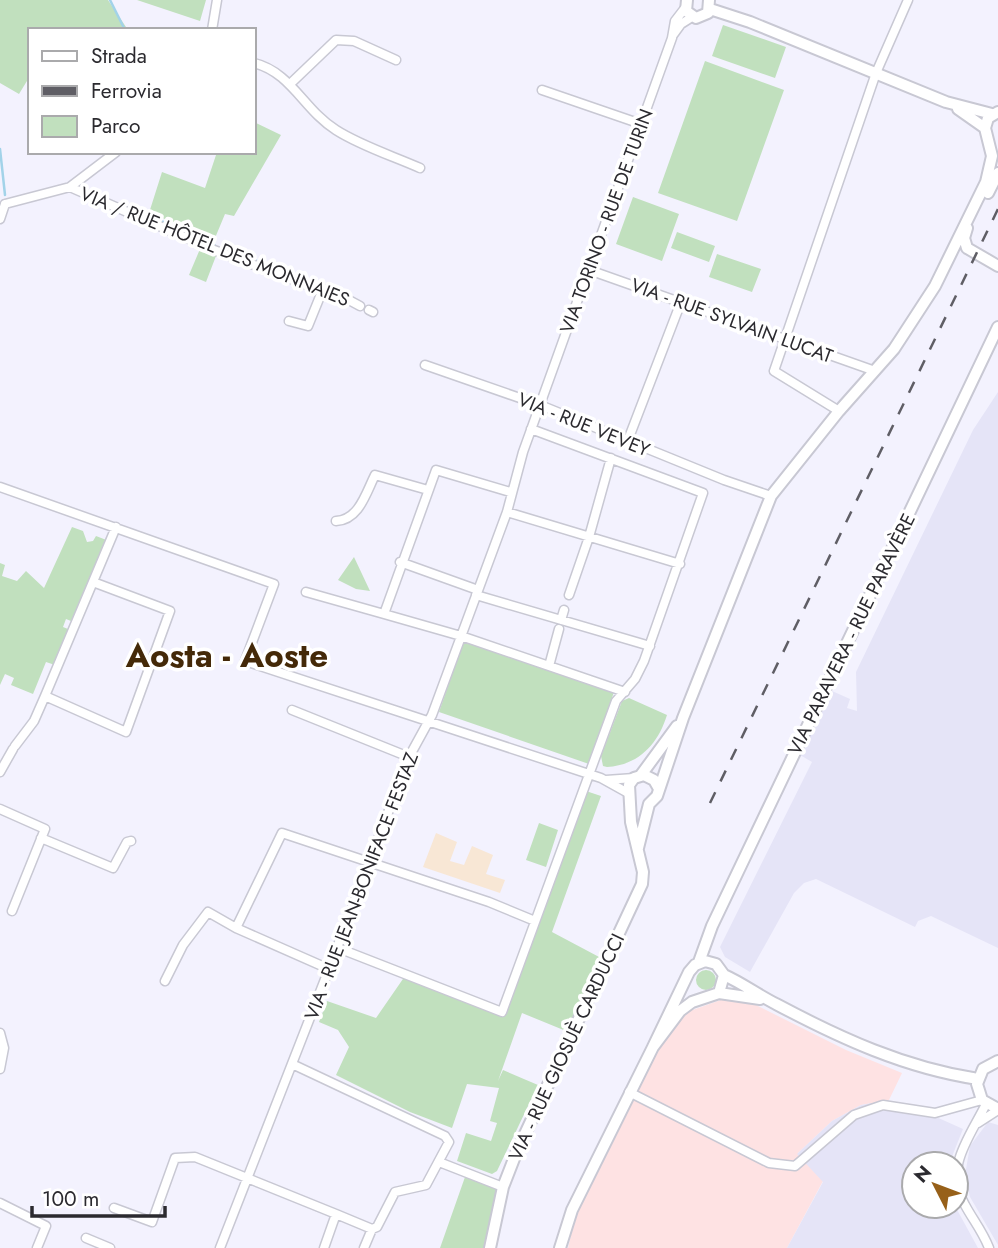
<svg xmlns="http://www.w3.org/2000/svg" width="998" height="1248" font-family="Jost,sans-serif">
<rect width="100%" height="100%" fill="#f3f2fe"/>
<path fill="#fee2e3" d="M 729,997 L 748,1001 L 846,1050 L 902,1073 L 889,1100 L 861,1105 L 832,1121 L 798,1153 L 823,1181 L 787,1248 L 568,1248 L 575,1218 L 653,1059 L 673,1027 L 687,1012 Z"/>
<path fill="#e5e4f7" d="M 998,392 L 998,948 L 931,916 L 918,921 L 915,927 L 816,879 L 804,883 L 794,893 L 750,972 L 725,957 L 720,947 L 812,762 L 800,755 L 832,691 L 850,699 L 847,708 L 857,711 L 856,672 L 973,430 Z
M 889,1100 L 887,1110 L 934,1116 L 963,1129 L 949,1164 L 914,1164 L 914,1206 L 955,1206 L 978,1248 L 787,1248 L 823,1182 L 797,1154 L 832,1121 L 861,1105 Z
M 988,1122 L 998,1125 L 998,1245 L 970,1197 L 965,1175 L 970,1146 Z"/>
<path fill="#f8e7d5" d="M 436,833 L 457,842 L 450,861 L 464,865 L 472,846 L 493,855 L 486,874 L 505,880 L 500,893 L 423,867 Z"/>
<path fill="#c1e0be" d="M 0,0 L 108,0 L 128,30 L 30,30 L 30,76 L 19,94 L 0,83 Z
M 137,0 L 206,0 L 200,21 Z
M 723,25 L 786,47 L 775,78 L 712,56 Z
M 705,61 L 784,90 L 737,221 L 658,193 Z
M 254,122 L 281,135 L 234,216 L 225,214 L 215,238 L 149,213 L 162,172 L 205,188 L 217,152 L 254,152 Z
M 633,197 L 679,214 L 662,261 L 616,244 Z
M 677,232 L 715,246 L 709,262 L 671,248 Z
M 200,249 L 216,256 L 206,282 L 189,275 Z
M 717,254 L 761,269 L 752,292 L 709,277 Z
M 72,527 L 83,531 L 87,542 L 93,541 L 96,536 L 109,541 L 71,621 L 66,619 L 63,627 L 68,629 L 55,665 L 46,662 L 33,694 L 11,685 L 14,678 L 5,674 L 0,685 L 0,563 L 5,565 L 2,576 L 17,581 L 26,571 L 44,588 Z
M 354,557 L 370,591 L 356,589 L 338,580 Z
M 464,640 L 614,692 L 589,764 L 439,712 Z
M 629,698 L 667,715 C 658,744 639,765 607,767 L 603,766 L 601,756 L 622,701 Z
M 586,791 L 601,796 L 552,932 L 601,958 L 566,1031 L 522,1013 L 498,1081 L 503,1070 L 538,1085 L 497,1171 L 492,1174 L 457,1161 L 466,1133 L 491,1141 L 497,1123 L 490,1121 L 499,1088 L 467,1084 L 452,1128 L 410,1112 L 336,1075 L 349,1047 L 338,1030 L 319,1022 L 327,1001 L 376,1018 L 405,976 L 504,1015 Z
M 539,823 L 558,830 L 546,867 L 526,860 Z
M696 980a10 10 0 1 1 20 0a10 10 0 1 1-20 0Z
M 465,1177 L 498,1190 L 484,1248 L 440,1248 Z"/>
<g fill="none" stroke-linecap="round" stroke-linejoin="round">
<path stroke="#a2d3e9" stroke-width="2.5" d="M 110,0 L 125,30
M 0,149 L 5,195
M 133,210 L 211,241 L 216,247
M 232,253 L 285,270"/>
<defs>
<path id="street" d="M 212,30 L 217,0
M 673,35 L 681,24 L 692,17
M 254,63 C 291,72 304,110 336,130 C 361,146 393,156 420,168
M 290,84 L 336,40 L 354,41 L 396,60
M 542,90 L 641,124
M 70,187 L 214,250 L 313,287 L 334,292 L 360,306
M 5,204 L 70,187 L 116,152
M 0,219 L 5,204
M 589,270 L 875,371
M 369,310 L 373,312
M 289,321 L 308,326 L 323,289
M 425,365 L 540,405 L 724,480 L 771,496
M 839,411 L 774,371 L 876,73 L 908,0
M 628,440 L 681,302
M 0,487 L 274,584 L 245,661 L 601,778 L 628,793
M 510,492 L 436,470 L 384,614 L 461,636 L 625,692
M 507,512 L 680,564
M 336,521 C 359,520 366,493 375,475 L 428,490
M 400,562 L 478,590
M 306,592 L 384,614
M 476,595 L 650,646
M 569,595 L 589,537 L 611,458
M 561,620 L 564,610
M 549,666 L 559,629
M 45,696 L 126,732 L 170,611 L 93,582
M 292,710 L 409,757
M 15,746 L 34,721 L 45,696 L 116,527
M 0,772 L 13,749
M 606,780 L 634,778
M 0,809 L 45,829 L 12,911
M 41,838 L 113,868 L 127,842 L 131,841
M 236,928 L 282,833 L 489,902 L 535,921
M 338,948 L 502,1012 L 616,701 L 635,679 L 644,661 L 703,493 L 531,429
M 165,981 L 183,945 L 208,912 L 236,928 L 329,969
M 0,1033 L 4,1048 L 0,1069
M 292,1064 L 445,1136 L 449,1142 L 426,1185 L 395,1192 L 377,1227 L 372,1229 L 336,1214 L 324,1248
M 629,1092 L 769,1163 L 795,1166 L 854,1115 L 883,1105 L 935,1113 L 982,1100
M 986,1104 C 970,1137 943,1168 965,1205 C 973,1220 983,1232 989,1248
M 978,1123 L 998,1110
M 439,1162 L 503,1187
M 0,1203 L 46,1226 L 37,1248
M 114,1208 L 152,1222 L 175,1158 L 195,1157 L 336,1214
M 86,1238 L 110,1248
M 220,1248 L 329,969 L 409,757 L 432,715 L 507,512 L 523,452 L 672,38 L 675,21 L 685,8
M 364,1248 L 372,1229"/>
<path id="secondary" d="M 687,0 L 686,11 L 696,18 L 708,13 L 709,0
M 710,9 L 750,22 L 946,102 L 992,114
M 958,109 L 985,128
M 988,193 L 998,173
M 967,228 L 964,238 L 967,248
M 967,248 L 998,266
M 641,775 L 677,726
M 638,848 L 649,804 L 657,796 L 683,718 L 771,496 L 839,411 L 894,349 L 935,286 L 986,182 L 992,156 L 985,128 L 988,118 L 998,112
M 699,962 L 712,926 L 998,327
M 724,975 C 742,983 758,995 776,1004 C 840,1038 905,1068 978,1079
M 719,993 L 760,999
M 998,1061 L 983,1069 L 977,1084 L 982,1100 L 998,1109
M 490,1248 L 503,1187 L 517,1151 L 642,884 L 643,872 L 631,822 L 629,785 L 634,778 L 644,775 L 654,780 L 658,787
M 560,1248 L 572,1210 L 653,1047 L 680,1011 L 692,1002 L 719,993 L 724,975 L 716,964 L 705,961 L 695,965 L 689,972 L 653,1047"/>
</defs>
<use href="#street" stroke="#c8c8d3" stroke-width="11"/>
<use href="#secondary" stroke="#c8c8d3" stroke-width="14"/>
<use href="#street" stroke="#fff" stroke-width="8"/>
<use href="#secondary" stroke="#fff" stroke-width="10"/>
<path stroke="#5f5e65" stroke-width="2.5" stroke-dasharray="12 12" stroke-linecap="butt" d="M 710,803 L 998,209"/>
</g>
<g text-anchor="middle" stroke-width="7" stroke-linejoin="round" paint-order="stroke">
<g font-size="19" fill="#2b2a2f" stroke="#fff">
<text transform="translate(606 221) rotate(-70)" y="7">VIA TORINO - RUE DE TURIN</text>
<text transform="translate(215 246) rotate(22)" y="7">VIA / RUE HÔTEL DES MONNAIES</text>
<text transform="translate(732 320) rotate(20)" y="7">VIA - RUE SYLVAIN LUCAT</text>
<text transform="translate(584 424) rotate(22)" y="7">VIA - RUE VEVEY</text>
<text transform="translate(851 634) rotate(-64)" y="7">VIA PARAVERA - RUE PARAVÈRE</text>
<text transform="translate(361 886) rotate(-69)" y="7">VIA - RUE JEAN-BONIFACE FESTAZ</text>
<text transform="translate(566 1047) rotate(-65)" y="7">VIA - RUE GIOSUÈ CARDUCCI</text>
</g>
<g font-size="33" font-weight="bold" fill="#442908" stroke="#fff">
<text x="227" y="667">Aosta - Aoste</text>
</g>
</g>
<rect x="28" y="28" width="228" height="126" fill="#ffffff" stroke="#aaaaac" stroke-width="2"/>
<rect x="42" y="51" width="35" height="10" fill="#ffffff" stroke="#aaaaac" stroke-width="2"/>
<text x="91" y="63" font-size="21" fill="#2b2a2f">Strada</text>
<rect x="42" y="86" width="35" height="10" fill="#5f5e65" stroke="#aaaaac" stroke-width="2"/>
<text x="91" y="98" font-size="21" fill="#2b2a2f">Ferrovia</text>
<rect x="42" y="116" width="35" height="21" fill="#c1e0be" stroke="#aaaaac" stroke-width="2"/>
<text x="91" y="133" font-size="21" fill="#2b2a2f">Parco</text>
<g transform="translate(935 1185) rotate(312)"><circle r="33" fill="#ffffff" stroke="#aaaaac" stroke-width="2"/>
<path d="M0-5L12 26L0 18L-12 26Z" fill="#976019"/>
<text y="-10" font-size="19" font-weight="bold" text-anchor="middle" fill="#2b2a2f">N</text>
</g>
<path d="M32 1206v10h133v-10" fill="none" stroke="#2b2a2f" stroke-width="3.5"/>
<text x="42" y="1206" font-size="21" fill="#2b2a2f" stroke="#ffffff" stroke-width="5" paint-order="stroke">100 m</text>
</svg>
